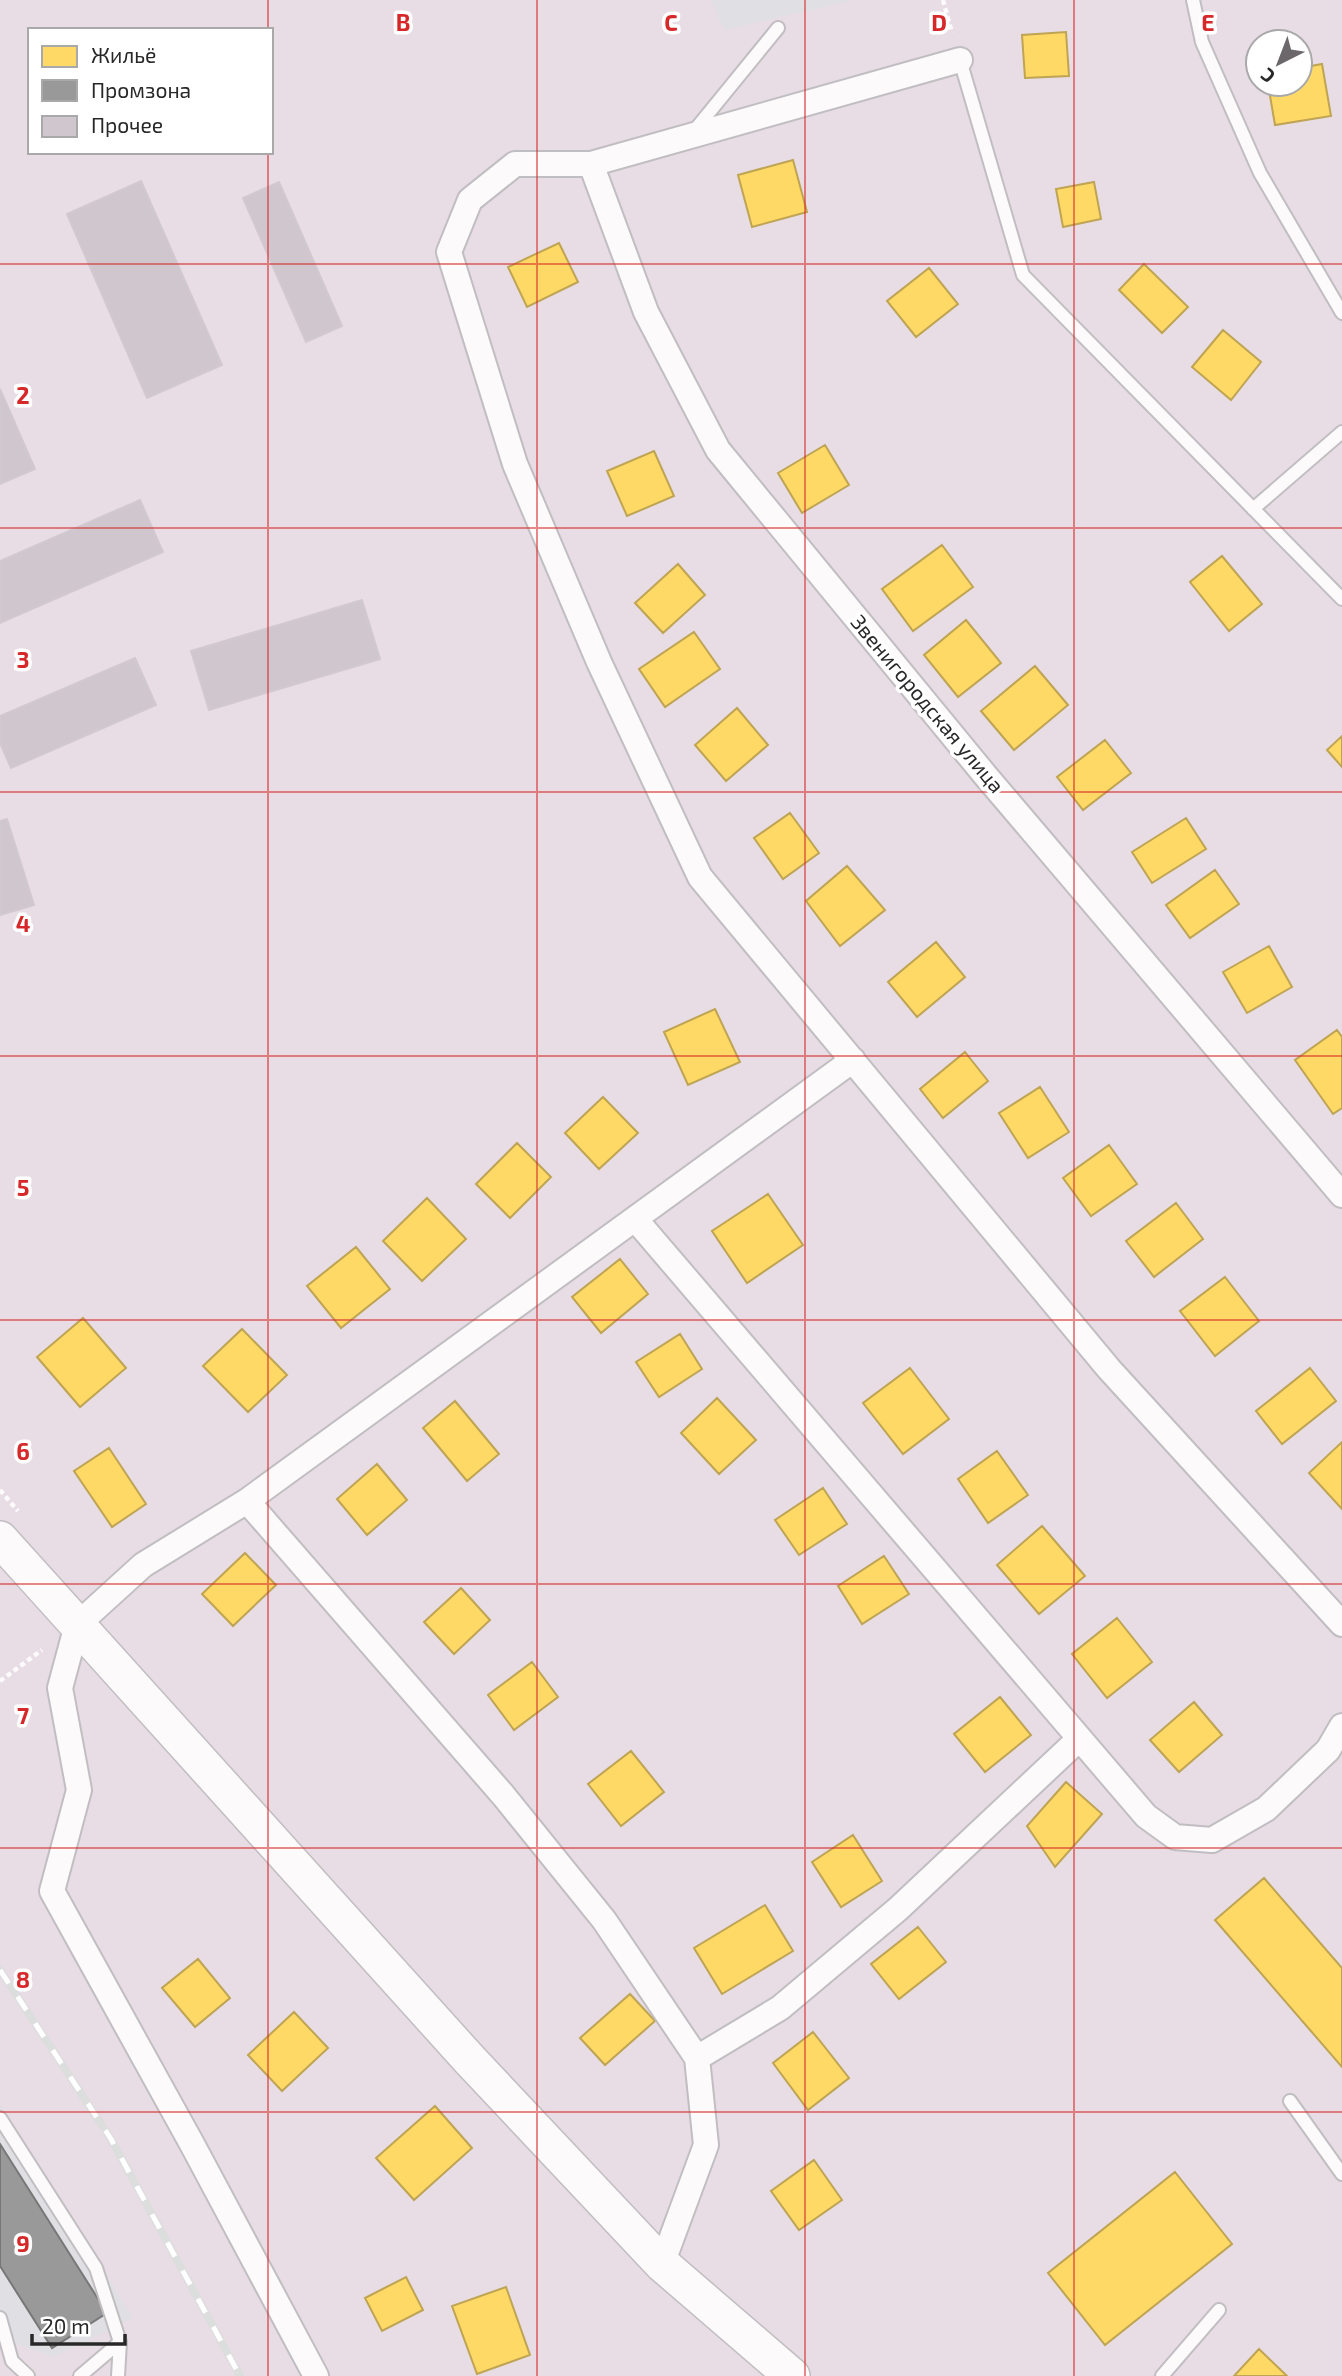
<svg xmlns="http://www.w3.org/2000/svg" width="1342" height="2376" font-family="'Exo 2',sans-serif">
<rect width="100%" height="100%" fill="#e8dce5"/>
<path fill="#e0e0e4" d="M 711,0 L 853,0 L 724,30 Z
M 0,2105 L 133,2318 L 54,2357 L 0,2338 Z"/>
<path fill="#ffd966" stroke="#bea453" stroke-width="2" d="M 1066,32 L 1069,76 L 1025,78 L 1022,35 Z
M 1322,64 L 1331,116 L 1275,125 L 1268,84 L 1300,84 L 1300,68 Z
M 793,160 L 807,212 L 752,227 L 738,175 Z
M 1094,182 L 1101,219 L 1063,227 L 1056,189 Z
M 559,243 L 578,282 L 527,307 L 508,267 Z
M 1144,264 L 1188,307 L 1162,333 L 1119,290 Z
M 929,268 L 958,304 L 916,337 L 887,301 Z
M 1223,330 L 1261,362 L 1231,400 L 1192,367 Z
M 825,445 L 849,485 L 802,513 L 778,473 Z
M 654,451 L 674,496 L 627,516 L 607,471 Z
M 942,545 L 973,587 L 913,631 L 882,589 Z
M 1222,556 L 1262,604 L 1229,631 L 1190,582 Z
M 678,564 L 705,595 L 663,633 L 635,603 Z
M 966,620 L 1001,663 L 958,697 L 924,655 Z
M 694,632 L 720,669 L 665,707 L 639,669 Z
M 1035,666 L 1068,705 L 1014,750 L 981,711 Z
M 737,708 L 768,745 L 726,781 L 695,745 Z
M 1342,736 L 1342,767 L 1327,750 Z
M 1105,740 L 1131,773 L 1083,810 L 1057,777 Z
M 790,813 L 819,853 L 783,879 L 754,838 Z
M 1186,818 L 1206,849 L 1152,883 L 1132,852 Z
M 847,866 L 885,910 L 840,946 L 806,901 Z
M 1215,870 L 1239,904 L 1190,938 L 1166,905 Z
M 936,942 L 965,977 L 917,1017 L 888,982 Z
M 1269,946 L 1292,987 L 1247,1013 L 1223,972 Z
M 715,1009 L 740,1062 L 688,1085 L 664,1032 Z
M 1337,1030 L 1342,1037 L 1342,1108 L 1333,1114 L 1295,1060 Z
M 965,1052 L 988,1081 L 943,1118 L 920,1089 Z
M 1040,1087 L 1069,1132 L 1028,1158 L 999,1113 Z
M 603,1097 L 638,1133 L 599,1169 L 565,1133 Z
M 517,1143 L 551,1177 L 510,1218 L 476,1184 Z
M 1109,1145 L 1137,1184 L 1091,1216 L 1063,1178 Z
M 768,1194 L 803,1245 L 747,1283 L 712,1231 Z
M 427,1198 L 466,1239 L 422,1281 L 383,1241 Z
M 1176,1203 L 1203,1239 L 1154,1277 L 1126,1241 Z
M 356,1247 L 390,1289 L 341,1328 L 307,1286 Z
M 620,1259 L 648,1294 L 601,1333 L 572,1297 Z
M 1225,1277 L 1259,1321 L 1215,1356 L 1180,1311 Z
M 83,1318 L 126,1368 L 80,1407 L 37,1357 Z
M 242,1329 L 287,1375 L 248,1412 L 203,1366 Z
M 680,1334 L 702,1369 L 659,1397 L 636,1362 Z
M 910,1368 L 949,1419 L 903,1454 L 863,1403 Z
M 1310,1368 L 1336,1401 L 1282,1444 L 1256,1411 Z
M 717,1398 L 756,1440 L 719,1474 L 681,1433 Z
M 455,1401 L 499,1454 L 467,1481 L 423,1428 Z
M 1342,1442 L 1342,1509 L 1309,1473 Z
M 109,1448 L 146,1504 L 112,1527 L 74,1471 Z
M 997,1451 L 1028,1495 L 988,1523 L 958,1479 Z
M 377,1464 L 407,1500 L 367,1535 L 337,1499 Z
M 823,1488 L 847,1524 L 799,1555 L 775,1520 Z
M 1042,1526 L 1085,1576 L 1039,1614 L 997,1565 Z
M 245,1553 L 276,1585 L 233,1626 L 202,1594 Z
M 884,1556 L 909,1594 L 862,1624 L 838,1586 Z
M 461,1588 L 490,1620 L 454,1654 L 424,1622 Z
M 1117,1618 L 1152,1662 L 1107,1698 L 1072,1654 Z
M 532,1662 L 558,1697 L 514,1730 L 488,1695 Z
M 1000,1697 L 1031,1735 L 985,1772 L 954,1734 Z
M 1194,1702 L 1222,1735 L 1179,1772 L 1150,1740 Z
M 631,1751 L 664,1792 L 621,1826 L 588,1784 Z
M 1066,1782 L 1102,1814 L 1055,1867 L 1027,1826 Z
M 853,1835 L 882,1881 L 841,1907 L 812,1862 Z
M 1264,1878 L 1342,1968 L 1342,2067 L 1215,1920 Z
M 765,1905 L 793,1951 L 722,1994 L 694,1948 Z
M 918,1927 L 946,1962 L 899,1999 L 871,1964 Z
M 198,1959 L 230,1998 L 195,2027 L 162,1988 Z
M 630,1994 L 655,2021 L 605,2065 L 580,2038 Z
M 294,2012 L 328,2048 L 282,2091 L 248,2055 Z
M 813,2032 L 849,2078 L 808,2110 L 773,2063 Z
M 435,2106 L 472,2148 L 414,2200 L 376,2158 Z
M 814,2160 L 842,2200 L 799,2230 L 771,2191 Z
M 1175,2172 L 1232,2244 L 1105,2345 L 1048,2273 Z
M 406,2277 L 423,2310 L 382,2331 L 365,2298 Z
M 506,2287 L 530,2355 L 477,2374 L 452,2306 Z
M 1259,2349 L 1287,2376 L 1234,2376 Z"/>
<path fill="#999" stroke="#777" stroke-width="2" d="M 0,2144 L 107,2313 L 52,2348 L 0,2266 Z"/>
<path fill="#cfc7cd" stroke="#d2c9d0" stroke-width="2" d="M 141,181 L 222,365 L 147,398 L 67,214 Z
M 279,182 L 342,326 L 306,342 L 243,198 Z
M 0,389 L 35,469 L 0,484 Z
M 140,500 L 163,552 L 0,623 L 0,561 Z
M 362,600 L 380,659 L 209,710 L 191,651 Z
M 135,658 L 156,705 L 11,768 L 0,743 L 0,716 Z
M 7,819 L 34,905 L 0,915 L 0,821 Z"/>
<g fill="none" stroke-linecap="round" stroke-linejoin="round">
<defs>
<path id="lane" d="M 1193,0 L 1202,42 L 1260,173 L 1342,313
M 960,60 L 1023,275 L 1342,599
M 694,131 L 778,28
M 1253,509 L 1342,432
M 1290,2101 L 1342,2174
M 0,2118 L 96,2268 L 120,2342 L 118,2376
M 0,2318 L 12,2361 L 28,2376
M 80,2376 L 120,2342
M 1162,2376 L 1219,2310"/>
<path id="street" d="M 960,60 L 591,164 L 515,164 L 470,200 L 449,252 L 515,464 L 599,662 L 700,877 L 1109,1369 L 1342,1624
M 591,164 L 646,312 L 718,450 L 985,775 L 1342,1195
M 636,1220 L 1146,1816 L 1175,1837 L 1212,1840 L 1266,1809 L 1328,1750 L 1342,1726
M 247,1501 L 503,1795 L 604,1920 L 697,2058 L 706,2145 L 662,2264
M 697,2058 L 780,2008 L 898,1909 L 1079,1739
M 316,2376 L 192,2144 L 52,1891 L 79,1790 L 60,1688 L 77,1625 L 143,1565 L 247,1501 L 853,1060"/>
<path id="secondary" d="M 0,1539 L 469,2059 L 662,2264 L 792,2376"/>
</defs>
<use href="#lane" stroke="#c0bec1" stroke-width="16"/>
<use href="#street" stroke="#c0bec1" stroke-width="28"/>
<use href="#secondary" stroke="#c0bec1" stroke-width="38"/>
<path stroke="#fcfafb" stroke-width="4.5" stroke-dasharray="5 3.5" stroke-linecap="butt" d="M 943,0 L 952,33
M 0,1490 L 18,1511
M 0,1681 L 42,1650"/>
<use href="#lane" stroke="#fcfafb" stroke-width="12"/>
<use href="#street" stroke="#fcfafb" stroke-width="24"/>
<use href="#secondary" stroke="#fcfafb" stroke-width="35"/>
<defs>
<path id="rail" d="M 0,1970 L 111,2139 L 240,2376"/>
</defs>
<use href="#rail" stroke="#dcdedd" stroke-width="8"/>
<use href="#rail" stroke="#fff" stroke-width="5" stroke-dasharray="16" stroke-linecap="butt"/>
</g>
<path fill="none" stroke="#d62828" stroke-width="2" stroke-opacity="0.55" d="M 268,0 L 268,30M 537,0 L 537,2376M 805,0 L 805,2376M 1074,0 L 1074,2376M 268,152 L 268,2376M 0,264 L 1342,264M 0,528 L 1342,528M 0,792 L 1342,792M 0,1056 L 1342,1056M 0,1320 L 1342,1320M 0,1584 L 1342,1584M 0,1848 L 1342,1848M 0,2112 L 1342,2112"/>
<g text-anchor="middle" stroke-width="7" stroke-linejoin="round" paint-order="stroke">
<g font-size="21" fill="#282828" stroke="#fff">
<text transform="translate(927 704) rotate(50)" y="7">Звенигородская улица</text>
</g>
</g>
<g font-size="23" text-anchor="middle" font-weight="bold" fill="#d62828" stroke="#fff" stroke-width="7" stroke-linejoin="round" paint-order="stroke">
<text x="403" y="31">B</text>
<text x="671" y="31">C</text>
<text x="939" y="31">D</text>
<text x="1208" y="31">E</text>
<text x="23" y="404">2</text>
<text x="23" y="668">3</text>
<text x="23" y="932">4</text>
<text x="23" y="1196">5</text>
<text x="23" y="1460">6</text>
<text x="23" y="1724">7</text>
<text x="23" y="1988">8</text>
<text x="23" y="2252">9</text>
</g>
<rect x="28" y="28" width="245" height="126" fill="#ffffff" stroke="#a9a9a9" stroke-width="2"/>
<rect x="42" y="46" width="35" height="21" fill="#ffd966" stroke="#a9a9a9" stroke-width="2"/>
<text x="91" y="63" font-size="21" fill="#282828">Жильё</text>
<rect x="42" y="80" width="35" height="21" fill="#999999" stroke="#a9a9a9" stroke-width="2"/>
<text x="91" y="98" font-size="21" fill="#282828">Промзона</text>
<rect x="42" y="116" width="35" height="21" fill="#cfc7cd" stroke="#a9a9a9" stroke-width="2"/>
<text x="91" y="133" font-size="21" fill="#282828">Прочее</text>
<g transform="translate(1279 63) rotate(222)"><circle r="33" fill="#ffffff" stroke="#a9a9a9" stroke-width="2"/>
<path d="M0-5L12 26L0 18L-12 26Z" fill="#6b676a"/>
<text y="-10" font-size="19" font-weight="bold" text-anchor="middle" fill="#282828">С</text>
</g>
<path d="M32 2334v10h93v-10" fill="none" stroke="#282828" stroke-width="3.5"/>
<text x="42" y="2334" font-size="21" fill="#282828" stroke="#ffffff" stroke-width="5" paint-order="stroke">20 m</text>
</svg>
